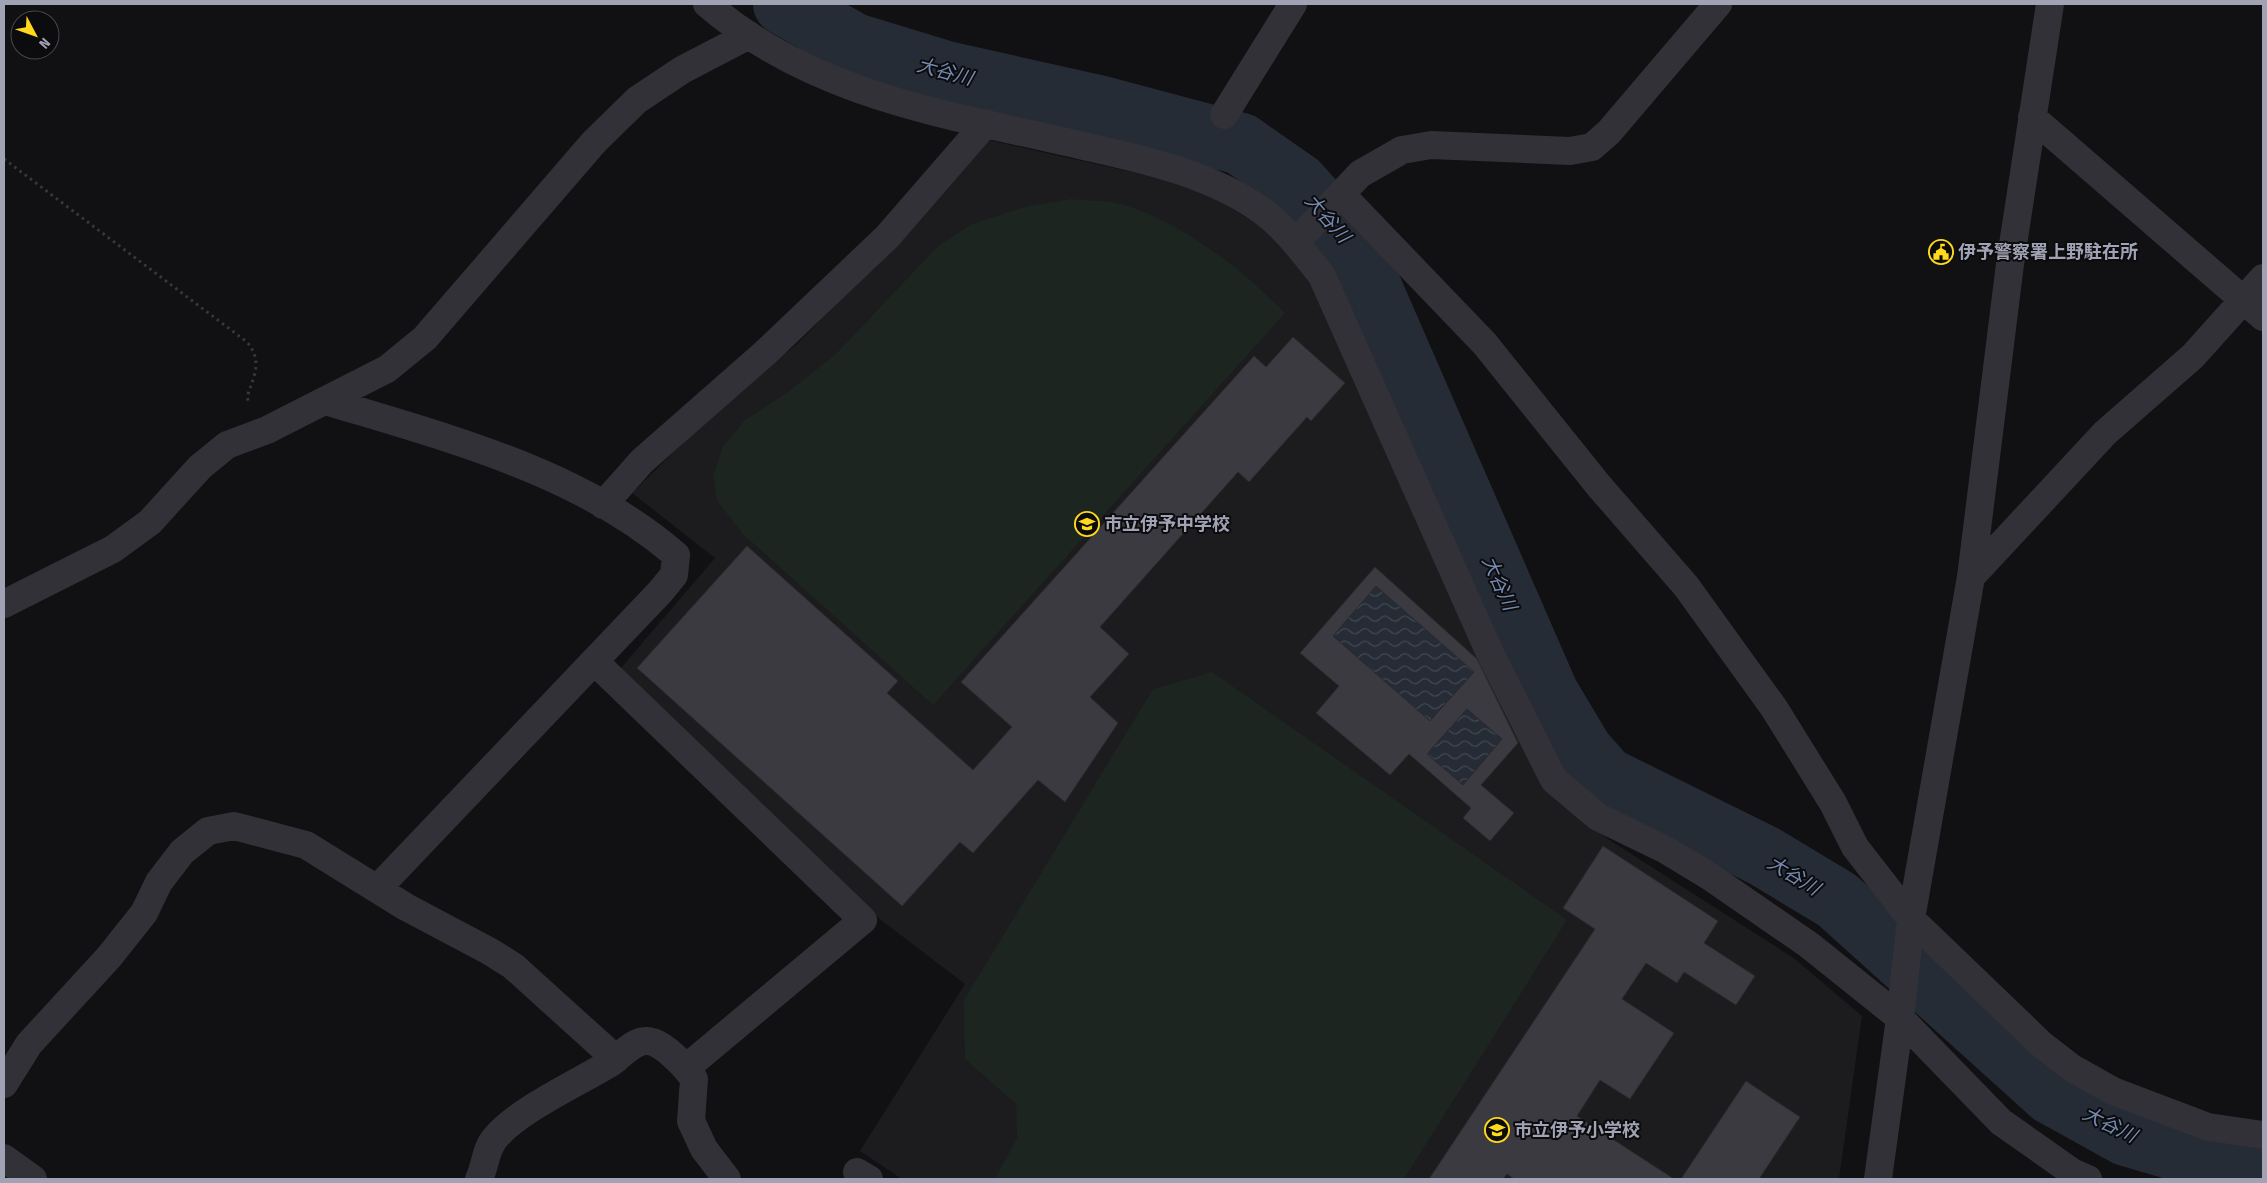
<svg xmlns="http://www.w3.org/2000/svg" width="2267" height="1183" font-family="'Fira Sans Condensed','Noto Sans JP',sans-serif">
<defs>
<pattern id="water-waves" width="16" height="10" patternUnits="userSpaceOnUse" patternTransform="scale(1.25)"><rect width="16" height="10" fill="#262c36"/><path d="M0 5q4-4 8 0t8 0" fill="none" stroke="#424751"/></pattern>
</defs>
<rect width="100%" height="100%" fill="#111012"/>
<path fill="#1c1c1f" d="M 988,140 L 1163,179 L 1207,194 L 1253,221 L 1279,240 L 1316,290 L 1546,785 L 1608,839 L 1795,959 L 1862,1016 L 1839,1179 L 902,1179 L 860,1151 L 965,984 L 881,920 L 620,669 L 715,558 L 632,493 L 734,393 L 796,345 L 849,291 Z"/>
<path fill="#1c251f" d="M 1071,199 C 1088,201 1108,200 1125,205 C 1185,225 1241,268 1285,313 L 933,705 L 743,534 L 717,501 L 713,476 L 723,446 L 745,420 L 788,392 L 836,354 L 938,246 L 972,224 L 1025,207 Z
M 1212,672 L 1567,920 L 1404,1179 L 995,1179 L 1017,1138 L 1016,1104 L 965,1059 L 964,1000 L 1153,689 Z"/>
<path fill="url(#water-waves)" d="M 1376,586 L 1474,672 L 1430,721 L 1333,636 Z
M 1467,709 L 1502,739 L 1463,785 L 1427,754 Z"/>
<g fill="none" stroke-linecap="round" stroke-linejoin="round">
<path stroke="#262c36" stroke-width="62" d="M 784,4 L 854,44 L 946,72 L 1098,106 L 1241,144 L 1298,184 L 1352,244 L 1548,694 L 1582,751 L 1606,778 L 1764,856 L 1837,900 L 2052,1094 L 2126,1135 L 2215,1161 L 2263,1171"/>
</g>
<path fill="#3a3a40" stroke="#2b2a2e" fill-rule="evenodd" d="M 1293,337 L 1345,383 L 1311,421 L 1307,417 L 1249,482 L 1238,472 L 1100,627 L 1129,654 L 1090,697 L 1118,723 L 1065,802 L 1038,780 L 973,853 L 960,842 L 902,906 L 637,668 L 747,546 L 898,681 L 887,693 L 973,770 L 1012,727 L 961,682 L 1254,356 L 1266,367 Z
M 1375,567 L 1477,659 L 1518,743 L 1481,785 L 1514,813 L 1490,841 L 1463,818 L 1471,808 L 1409,754 L 1390,775 L 1316,713 L 1339,686 L 1300,653 ZM 1376,586 L 1474,672 L 1430,721 L 1333,636 ZM 1467,709 L 1502,739 L 1463,785 L 1427,754 Z
M 1603,846 L 1718,921 L 1704,943 L 1755,976 L 1736,1005 L 1684,972 L 1677,983 L 1646,963 L 1622,999 L 1674,1033 L 1630,1099 L 1600,1080 L 1577,1116 L 1674,1179 L 1514,1179 L 1507,1174 L 1503,1179 L 1429,1179 L 1595,929 L 1563,908 Z
M 1746,1081 L 1800,1117 L 1759,1179 L 1681,1179 Z"/>
<g fill="none" stroke-linecap="round" stroke-linejoin="round">
<path stroke="#37383e" stroke-width="3" stroke-dasharray="2.5 4" stroke-linecap="butt" d="M 4,159 L 247,342 C 263,361 254,376 247,397 L 249,404"/>
<path stroke="#313137" stroke-width="28" d="M 707,4 C 815,97 951,115 1084,146 C 1146,160 1208,173 1261,210 C 1285,227 1304,253 1322,276 L 1489,651 L 1554,780 L 1598,817 L 1666,850 L 1709,876 L 1809,945 L 1900,1018 L 2001,1122 L 2072,1172 L 2088,1179
M 1224,115 L 1293,4
M 2032,117 L 2263,317
M 1341,194 L 1485,344 L 1599,486 L 1686,586 L 1774,708 L 1833,803 L 1855,847 L 1911,919 L 2041,1044 L 2072,1068 L 2113,1091 L 2208,1127 L 2263,1135
M 1296,242 L 1360,174 L 1402,150 L 1431,145 L 1570,151 L 1592,147 L 1609,132 L 1718,4
M 326,401 C 447,438 579,471 676,555 L 674,575 L 660,592 L 377,889
M 603,505 L 642,461 L 765,353 L 887,237 L 986,123
M 1971,577 L 2105,433 L 2193,356 L 2263,278
M 4,604 L 113,549 L 150,522 L 200,467 L 227,445 L 267,430 L 387,369 L 425,338 L 594,142 L 637,100 L 682,70 L 749,35
M 594,661 L 863,920 L 686,1068
M 4,1084 L 29,1044 L 109,957 L 144,913 L 159,882 L 182,852 L 208,831 L 234,826 L 306,845 L 406,907 L 489,951 L 513,966 L 616,1059
M 4,1158 L 33,1179
M 857,1172 L 869,1179
M 479,1179 C 486,1165 485,1149 496,1137 C 520,1109 578,1083 612,1062 C 622,1055 634,1040 647,1041 C 662,1041 686,1067 694,1079 L 691,1121 L 704,1149 L 727,1179
M 1878,1179 L 1900,1018 L 1911,919 L 1971,577 L 2010,264 L 2050,4"/>
</g>
<defs>
<symbol id="civic-ring" viewBox="-11 -11 22 22"><circle r="9.5" fill="#0c0b0d" stroke="#ffd91b" stroke-width="1.5"/><path d="M-.6-6.5H3V-4.5H.6V-3L4-1V1h2V6H-6V1h2V-1L-.6-3ZM-1.2 2.5V6h2.4V2.5Z" fill="#ffd91b"/></symbol>
<symbol id="school-ring" viewBox="-11 -11 22 22"><circle r="9.5" fill="#0c0b0d" stroke="#ffd91b" stroke-width="1.5"/><path d="M0-5L7-2L0 1L-7-2ZM-4 1L0 2.5L4 1V4Q0 6-4 4Z" fill="#ffd91b"/></symbol>
</defs>
<g fill-rule="evenodd">
<use href="#civic-ring" x="1927" y="238" width="28" height="28"/>
<use href="#school-ring" x="1073" y="510" width="28" height="28"/>
<use href="#school-ring" x="1483" y="1116" width="28" height="28"/>
</g>
<g text-anchor="middle" stroke-width="4" stroke-linejoin="round" paint-order="stroke">
<g font-size="18" font-weight="bold" fill="#a0a3b4" stroke="#0c0b0d" text-anchor="start">
<text x="1958" y="258">伊予警察署上野駐在所</text>
<text x="1104" y="530">市立伊予中学校</text>
<text x="1514" y="1136">市立伊予小学校</text>
</g>
<g font-size="19" font-style="italic" fill="#748bb3" stroke="#0c0b0d">
<text transform="translate(945 71) rotate(15)" y="7">大谷川</text>
<text transform="translate(1328 218) rotate(49)" y="7">大谷川</text>
<text transform="translate(1500 583) rotate(66)" y="7">大谷川</text>
<text transform="translate(1794 875) rotate(31)" y="7">大谷川</text>
<text transform="translate(2110 1124) rotate(26)" y="7">大谷川</text>
</g>
</g>
<rect width="2267" height="1183" fill="none" stroke="#a0a3b4" stroke-width="10"/>
<g transform="translate(35 35) rotate(131)"><circle r="24" fill="#0c0b0d" stroke="#474850"/>
<path d="M0-4L9 19L0 12L-9 19Z" fill="#ffd91b"/>
<text y="-8" font-size="14" font-weight="bold" text-anchor="middle" fill="#a0a3b4">N</text>
</g>
</svg>
